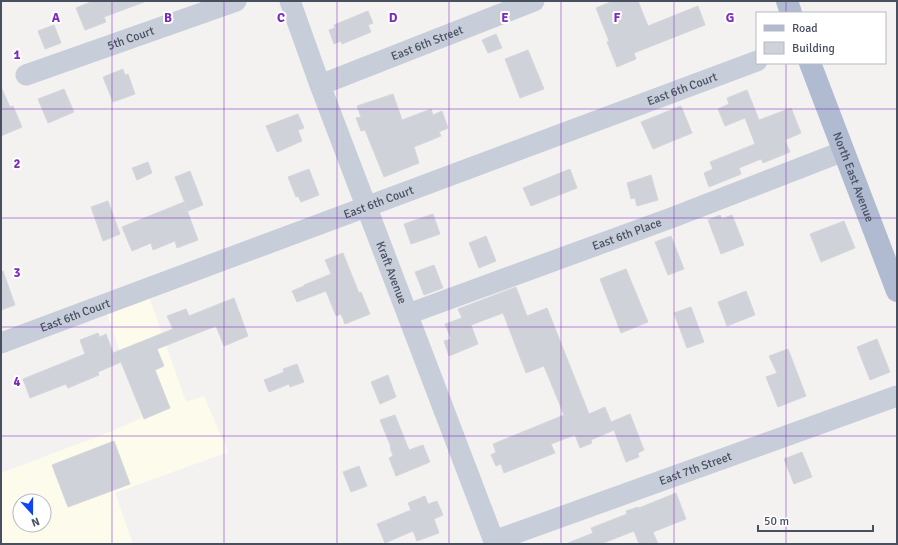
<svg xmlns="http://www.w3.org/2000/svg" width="898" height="545" font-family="Signika,sans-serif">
<rect width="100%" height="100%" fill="#f4f2f1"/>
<path fill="#fdfcec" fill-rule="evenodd" d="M 149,297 L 186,402 L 204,396 L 228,452 L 115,493 L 133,544 L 1,544 L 1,473 L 107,433 L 142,418 L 107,313 ZM 20,501 L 44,501 L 44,525 L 20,525 Z"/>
<path fill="#d0d2d9" stroke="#d5d6dd" d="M 93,1 L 144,1 L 144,2 L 104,17 L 106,22 L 85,30 L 76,8 Z
M 613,1 L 638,1 L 648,26 L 698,6 L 705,25 L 634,53 L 636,59 L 617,67 L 607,42 L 609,41 L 596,8 Z
M 368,11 L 373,23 L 368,25 L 371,32 L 342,44 L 341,41 L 334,44 L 329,30 L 335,28 L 334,25 Z
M 54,25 L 61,43 L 45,49 L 38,31 Z
M 496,34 L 502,48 L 488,53 L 482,40 Z
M 528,50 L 544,89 L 520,98 L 505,59 Z
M 123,69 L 125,75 L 128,74 L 135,94 L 113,102 L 103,77 Z
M 1,87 L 10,107 L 13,106 L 22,127 L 1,136 Z
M 64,89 L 74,112 L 48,123 L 38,99 Z
M 747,90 L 759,120 L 791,108 L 801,133 L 785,140 L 790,152 L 763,163 L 761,159 L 739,168 L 741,174 L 709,187 L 704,173 L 713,169 L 710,162 L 755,144 L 745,118 L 725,126 L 718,109 L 729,104 L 727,98 Z
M 393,94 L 402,120 L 431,109 L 433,115 L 442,111 L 448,128 L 439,132 L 441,136 L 414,147 L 419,163 L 384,177 L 365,130 L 361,131 L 356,118 L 361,117 L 357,106 Z
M 681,106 L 692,133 L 653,149 L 641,122 Z
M 298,114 L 304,128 L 298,130 L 302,141 L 277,152 L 266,126 Z
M 148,162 L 152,173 L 137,180 L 132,168 Z
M 309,169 L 319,195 L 301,202 L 298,196 L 296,197 L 288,177 Z
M 570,169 L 577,188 L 531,206 L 523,188 Z
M 190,171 L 203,205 L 188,211 L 175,177 Z
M 651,175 L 658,200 L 637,206 L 635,198 L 631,199 L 627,183 Z
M 108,201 L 120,234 L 103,241 L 91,207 Z
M 184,202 L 198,240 L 177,248 L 175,241 L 153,250 L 151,243 L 132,251 L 122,227 Z
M 433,214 L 440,234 L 411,244 L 404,224 Z
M 720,215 L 722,219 L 732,215 L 744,245 L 721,254 L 708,220 Z
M 844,221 L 855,248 L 821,262 L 810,234 Z
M 486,236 L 496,261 L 479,268 L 469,243 Z
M 671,236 L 684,269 L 668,275 L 655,242 Z
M 343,253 L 359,293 L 361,292 L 370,314 L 345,324 L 341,314 L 336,316 L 326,291 L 297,302 L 292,291 L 304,286 L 304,285 L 331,274 L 325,260 Z
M 434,265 L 443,288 L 424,295 L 415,272 Z
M 626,269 L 648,322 L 621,333 L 600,279 Z
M 1,271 L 3,271 L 15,305 L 1,310 Z
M 516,287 L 527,316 L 547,308 L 589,414 L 605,407 L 611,422 L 630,414 L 644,450 L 638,453 L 639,457 L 626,462 L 614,430 L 591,440 L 592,443 L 580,448 L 575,435 L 551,444 L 555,453 L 504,473 L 501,464 L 496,466 L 491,455 L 496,452 L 493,444 L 564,415 L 544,366 L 526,373 L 503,313 L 471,325 L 478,344 L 449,356 L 444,341 L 451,339 L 445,324 L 462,318 L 458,309 Z
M 746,291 L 755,315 L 727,326 L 718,302 Z
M 234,298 L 248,336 L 224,346 L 216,326 L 157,349 L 164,366 L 155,370 L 170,408 L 144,419 L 121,362 L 98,372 L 99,375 L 68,388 L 66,384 L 30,398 L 23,379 L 85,354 L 80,340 L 98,333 L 100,337 L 106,334 L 113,353 L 173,329 L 167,316 L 186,309 L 189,316 Z
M 691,307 L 704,342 L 687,348 L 674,313 Z
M 877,339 L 890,372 L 870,380 L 857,347 Z
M 788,349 L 806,396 L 778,407 L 766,377 L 777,373 L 769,356 Z
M 297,364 L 304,382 L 290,387 L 289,384 L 269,392 L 264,380 L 284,372 L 283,369 Z
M 388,375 L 396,397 L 380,404 L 371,382 Z
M 395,415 L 409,450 L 423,445 L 430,462 L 396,476 L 389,458 L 393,456 L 390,447 L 391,447 L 380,420 Z
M 114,441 L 130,484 L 68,507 L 52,465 Z
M 802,452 L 812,477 L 794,484 L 784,459 Z
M 359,466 L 367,486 L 351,492 L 343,472 Z
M 676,493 L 686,519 L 653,532 L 658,544 L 639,544 L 634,531 L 601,544 L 568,544 L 568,543 L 593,533 L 591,528 L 627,514 L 626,511 L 638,507 L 639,508 Z
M 425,496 L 428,504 L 437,501 L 443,515 L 434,519 L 439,533 L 417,541 L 413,531 L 385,543 L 377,524 L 411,510 L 408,503 Z"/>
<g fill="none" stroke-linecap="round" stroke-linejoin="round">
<g stroke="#c8cdda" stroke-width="21">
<path id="s1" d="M 290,1 L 320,85 L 495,544"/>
<path id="s2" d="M 26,75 L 236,1"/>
<path id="s3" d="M 320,85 L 534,1"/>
<path id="s4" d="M 408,314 L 671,218 L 844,151"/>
<path id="s5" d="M 1,343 L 757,61"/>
<path id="s6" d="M 494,541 L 897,396"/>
</g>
<g stroke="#b0bad1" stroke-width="22">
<path d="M 787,1 L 791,13"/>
<path id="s7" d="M 810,63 L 897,291"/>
</g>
</g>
<path fill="none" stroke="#7b2cbf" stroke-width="1" stroke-opacity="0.55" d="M 112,1 L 112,544M 224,1 L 224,544M 337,1 L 337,544M 449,1 L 449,544M 561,1 L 561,544M 674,1 L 674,544M 786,1 L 786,13M 786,63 L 786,544M 1,109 L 897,109M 1,218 L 897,218M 1,327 L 897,327M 1,436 L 897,436"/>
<g text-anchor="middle" stroke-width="4" stroke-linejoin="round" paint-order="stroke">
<g font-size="12" fill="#485060" stroke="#fff">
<text dy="4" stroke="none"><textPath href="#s2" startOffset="111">5th Court</textPath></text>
<text dy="4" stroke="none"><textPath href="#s3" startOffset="115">East 6th Street</textPath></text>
<text dy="4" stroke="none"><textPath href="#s5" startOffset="727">East 6th Court</textPath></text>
<text dy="4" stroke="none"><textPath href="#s7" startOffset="122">North East Avenue</textPath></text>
<text dy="4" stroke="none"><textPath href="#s5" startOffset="403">East 6th Court</textPath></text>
<text dy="4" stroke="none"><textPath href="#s4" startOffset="233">East 6th Place</textPath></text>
<text dy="4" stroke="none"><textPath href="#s1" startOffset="290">Kraft Avenue</textPath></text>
<text dy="4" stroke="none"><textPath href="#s5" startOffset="79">East 6th Court</textPath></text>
<text dy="4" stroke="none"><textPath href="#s6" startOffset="214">East 7th Street</textPath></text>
</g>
</g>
<g font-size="13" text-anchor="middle" font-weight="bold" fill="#7b2cbf" stroke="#fff" stroke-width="4" stroke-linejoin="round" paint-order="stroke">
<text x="56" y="22">A</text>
<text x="168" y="22">B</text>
<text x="281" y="22">C</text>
<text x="393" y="22">D</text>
<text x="505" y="22">E</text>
<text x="617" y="22">F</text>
<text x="730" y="22">G</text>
<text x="17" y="59">1</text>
<text x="17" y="168">2</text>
<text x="17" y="277">3</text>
<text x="17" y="386">4</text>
</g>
<rect width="898" height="545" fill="none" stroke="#485060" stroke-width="4"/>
<rect x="756" y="12" width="130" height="52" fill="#ffffff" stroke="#b6b9bf"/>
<rect x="764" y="25" width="20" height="6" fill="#b0bad1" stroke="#b6b9bf"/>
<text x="792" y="32" font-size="12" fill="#485060">Road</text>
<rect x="764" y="42" width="20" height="12" fill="#d0d2d9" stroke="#b6b9bf"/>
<text x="792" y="52" font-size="12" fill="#485060">Building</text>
<g transform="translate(32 513) rotate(159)"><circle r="19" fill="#ffffff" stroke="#b6b9bf"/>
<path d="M0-3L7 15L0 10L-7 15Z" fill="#0d45f2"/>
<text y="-6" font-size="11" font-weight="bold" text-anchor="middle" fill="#485060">N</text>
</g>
<path d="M758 525v6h115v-6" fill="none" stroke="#485060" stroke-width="2"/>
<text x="764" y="525" font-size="12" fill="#485060" stroke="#ffffff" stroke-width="3" paint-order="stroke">50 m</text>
</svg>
